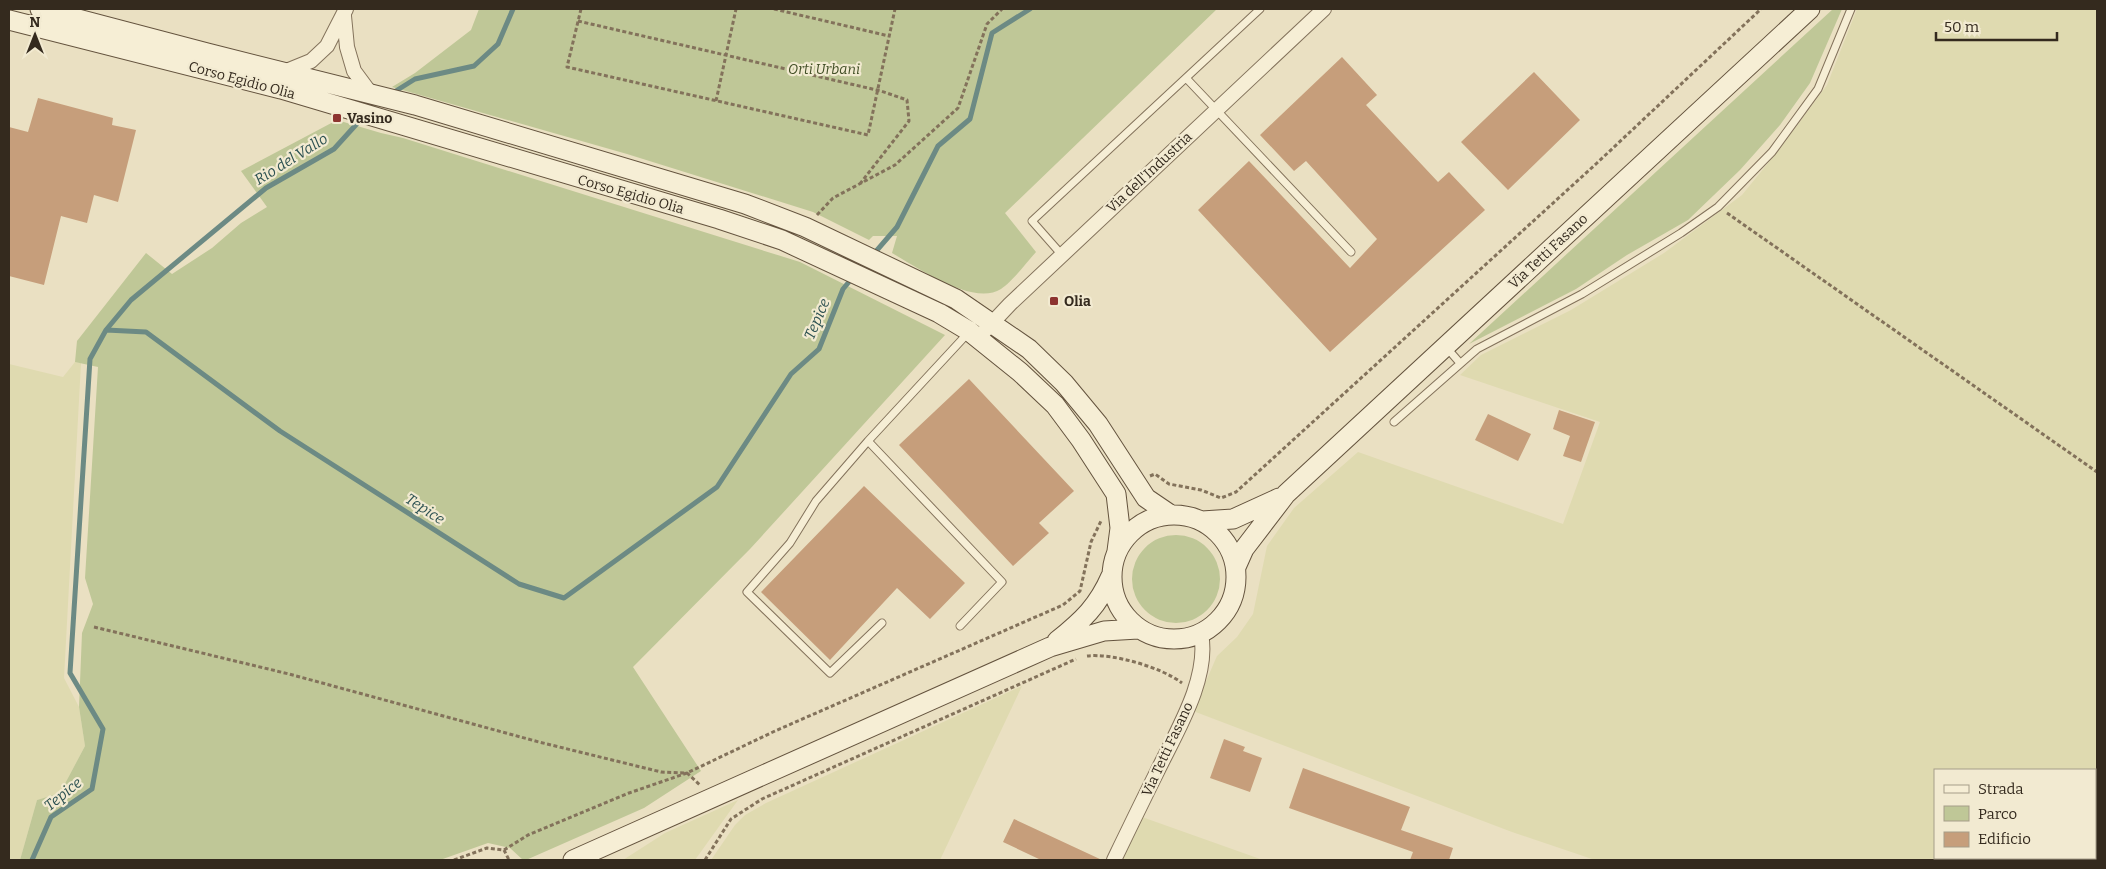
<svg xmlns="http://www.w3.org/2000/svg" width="2106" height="869" font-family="Bitter,serif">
<rect width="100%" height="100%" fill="#eae0c2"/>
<path fill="#dfdab0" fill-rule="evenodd" d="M 1857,9 L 2097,9 L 2097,860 L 1595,860 L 1512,832 L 1193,711 L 1217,656 L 1237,637 L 1253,614 L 1267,546 L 1294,508 L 1358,452 L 1563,524 L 1600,422 L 1460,375 L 1481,355 L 1571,310 L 1664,253 L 1742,195 L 1782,146 L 1827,85 ZM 1935,770 L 2095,770 L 2095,858 L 1935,858 Z
M 75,362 L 81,363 L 64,678 L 79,707 L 85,746 L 60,793 L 37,800 L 20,860 L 9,860 L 9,364 L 63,377 Z
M 1022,686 L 940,860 L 711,860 L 735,825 L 745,815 L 766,803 Z
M 738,800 L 695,860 L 623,860 L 665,833 Z
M 1142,817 L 1263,860 L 1122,860 Z"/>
<path fill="#bfc797" d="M 479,9 L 1217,9 L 1005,213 L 1036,252 C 1027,262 1012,282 1001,289 C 973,307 917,267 892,253 L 897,236 L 873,236 L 869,240 L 813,212 L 627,154 L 392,87 L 415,73 L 471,30 Z
M 1833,9 L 1842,9 L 1810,83 L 1780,125 L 1740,170 L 1688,220 L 1627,255 L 1576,289 L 1469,344 Z
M 337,120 L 381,133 L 403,138 L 800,262 L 945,335 L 750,549 L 633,667 L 701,771 L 644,808 L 526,860 L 523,860 L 510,848 L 488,843 L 440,860 L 20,860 L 37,800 L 60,793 L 85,746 L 79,707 L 82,633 L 93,604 L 85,578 L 98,367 L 75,362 L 77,341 L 146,253 L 172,274 L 212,248 L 241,223 L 267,207 L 241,171 Z
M1132 579a44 44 0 1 1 88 0a44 44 0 1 1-88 0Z"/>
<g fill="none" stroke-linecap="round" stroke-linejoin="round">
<path stroke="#6c8a84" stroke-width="5" d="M 391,94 L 415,79 L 474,66 L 498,44 L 513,9
M 859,271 L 897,227 L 938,146 L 970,119 L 992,33 L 1030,9
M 106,330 L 131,300 L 266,188 L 334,149 L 363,117
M 32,860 L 51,817 L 92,789 L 103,729 L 70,673 L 90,359 L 106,330 L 146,332 L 280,431 L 519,584 L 564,598 L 717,487 L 791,374 L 819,349 L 843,289 L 853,277"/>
</g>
<path fill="#c69e7b" d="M 1342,57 L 1377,95 L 1366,105 L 1438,182 L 1449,172 L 1485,210 L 1330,352 L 1198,210 L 1249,161 L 1350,268 L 1377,239 L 1306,161 L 1294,171 L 1260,135 Z
M 1534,72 L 1580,120 L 1508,190 L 1461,142 Z
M 38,98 L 113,118 L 112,125 L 136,130 L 118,202 L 94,195 L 87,223 L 61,216 L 44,285 L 9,276 L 9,127 L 28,132 Z
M 969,379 L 1074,491 L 1039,523 L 1049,533 L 1013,566 L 899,445 Z
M 1559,410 L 1595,422 L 1581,462 L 1563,456 L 1570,436 L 1553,429 Z
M 1488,414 L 1531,434 L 1518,461 L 1475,440 Z
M 864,486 L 965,583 L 930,619 L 897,588 L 830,660 L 761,592 Z
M 1224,739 L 1245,747 L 1243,751 L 1262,758 L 1250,792 L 1210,778 Z
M 1303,768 L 1410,807 L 1401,830 L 1453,848 L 1449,860 L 1410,860 L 1413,852 L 1289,808 Z
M 1014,819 L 1102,860 L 1041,860 L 1003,842 Z"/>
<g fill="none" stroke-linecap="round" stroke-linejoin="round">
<defs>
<path id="lane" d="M 1186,78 L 1351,252
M 1062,255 L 1032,221 L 1260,9
M 1446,347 L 1460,363
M 1394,422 L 1477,349 L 1582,294 L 1681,233 L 1718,207 L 1772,152 L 1818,89 L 1851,9
M 868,441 L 1002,582 L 960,626
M 882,623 L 830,673 L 747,592 L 790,543 L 816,501 L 868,441 L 969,332"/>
<path id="street" d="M 344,16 L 347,47 L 354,71 L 371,94
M 284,72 L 311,61 L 327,46 L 346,9
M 978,338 L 1010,304 L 1324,9
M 1114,860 C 1128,831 1142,802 1156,774 C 1175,734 1210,679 1201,634"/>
<path id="secondary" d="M 40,9 L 207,53 L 415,105 L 745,204 L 805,227 L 956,299 L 1029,349 L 1064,383 L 1098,424 L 1146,498 L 1171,515
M 9,20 L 281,89 L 719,219 L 782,240 L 939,313 L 969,331 L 1020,372 L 1055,405 L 1081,440 L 1116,494 L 1120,528 L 1117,551
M1112 577a62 62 0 1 1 124 0a62 62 0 1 1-124 0Z
M 1202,521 L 1233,519 L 1279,498
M 1236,567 L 1244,549 L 1286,494 L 1810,9
M 1057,641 C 1083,620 1098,606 1111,576
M 573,860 L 1050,647 L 1104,631 L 1138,629"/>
</defs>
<use href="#lane" stroke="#83725b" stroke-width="9"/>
<use href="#street" stroke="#83725b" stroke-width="16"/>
<use href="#secondary" stroke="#64533e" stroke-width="21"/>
<path stroke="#83725b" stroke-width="3" stroke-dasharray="4 2.5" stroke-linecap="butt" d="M 581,9 L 567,67 L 868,135 L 895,9
M 774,9 L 889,36
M 578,21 L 881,91 L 907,100 L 909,121 L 859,185
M 716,101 L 736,9
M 1727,213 L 2097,472
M 817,215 L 833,198 L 895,165 L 958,108 L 987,24 L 1002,9
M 1150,476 L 1155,474 L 1169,484 L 1201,490 L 1221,498 L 1236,492 L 1597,163 L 1761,9
M 94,627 L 289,674 L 539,742 L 661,772 L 687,773 L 701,786
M 1087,656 C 1112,653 1161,667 1182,683
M 504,850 L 528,835 L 629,793 L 687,773 L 775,731 L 1063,605 L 1080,591 L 1091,542 L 1101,521
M 454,860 L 487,848 L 504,850 L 509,860
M 705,860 L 731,819 L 762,799 L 1076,659"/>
<use href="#lane" stroke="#f6eed5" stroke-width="7"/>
<use href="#street" stroke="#f6eed5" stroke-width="14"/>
<use href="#secondary" stroke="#f6eed5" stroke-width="19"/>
</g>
<g fill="#8d3430" stroke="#f2ead1" stroke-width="2">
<rect x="332" y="113" width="10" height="10" rx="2.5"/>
<rect x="1049" y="296" width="10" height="10" rx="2.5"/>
</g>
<g text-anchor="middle" stroke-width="4.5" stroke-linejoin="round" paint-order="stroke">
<g font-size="14" font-style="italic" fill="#424f26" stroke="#f2ead1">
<text x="824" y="74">Orti Urbani</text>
</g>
<g font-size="14" fill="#342a1e" stroke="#f2ead1">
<text transform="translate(242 80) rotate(15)" y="5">Corso Egidio Olia</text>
<text transform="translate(1149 172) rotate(-43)" y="5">Via dell'Industria</text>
<text transform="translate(631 194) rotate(16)" y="5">Corso Egidio Olia</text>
<text transform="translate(1548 251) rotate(-43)" y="5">Via Tetti Fasano</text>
<text transform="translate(1167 749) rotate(-65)" y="5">Via Tetti Fasano</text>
</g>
<g font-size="14" font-weight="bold" fill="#342a1e" stroke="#f2ead1" text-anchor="start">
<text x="347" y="123">Vasino</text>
<text x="1064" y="306">Olia</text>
</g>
<g font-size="15" font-style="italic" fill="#2e5252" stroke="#f2ead1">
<text transform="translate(291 159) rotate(-32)" y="5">Rio del Vallo</text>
<text transform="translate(817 319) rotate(-67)" y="5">Tepice</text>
<text transform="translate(425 509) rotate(33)" y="5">Tepice</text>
<text transform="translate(63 794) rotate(-39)" y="5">Tepice</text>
</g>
</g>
<rect width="2106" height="869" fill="none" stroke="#342a1e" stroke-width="20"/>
<rect x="1934" y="769" width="162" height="90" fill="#f2ead1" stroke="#a69d89"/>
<rect x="1944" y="785" width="25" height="8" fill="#f6eed5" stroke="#a69d89"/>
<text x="1978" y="794" font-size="15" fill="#342a1e">Strada</text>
<rect x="1944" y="806" width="25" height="15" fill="#bfc797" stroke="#a69d89"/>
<text x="1978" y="819" font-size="15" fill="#342a1e">Parco</text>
<rect x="1944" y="832" width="25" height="15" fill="#c69e7b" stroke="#a69d89"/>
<text x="1978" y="844" font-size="15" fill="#342a1e">Edificio</text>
<g transform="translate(35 35)" stroke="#f2ead1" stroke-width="4" paint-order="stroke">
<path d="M0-4L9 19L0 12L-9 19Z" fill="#342a1e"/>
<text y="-8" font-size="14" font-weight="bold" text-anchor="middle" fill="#342a1e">N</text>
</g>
<path d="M1936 32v8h121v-8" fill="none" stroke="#342a1e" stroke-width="2.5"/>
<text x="1944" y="32" font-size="15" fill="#342a1e" stroke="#f2ead1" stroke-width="4" paint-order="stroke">50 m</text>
</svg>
